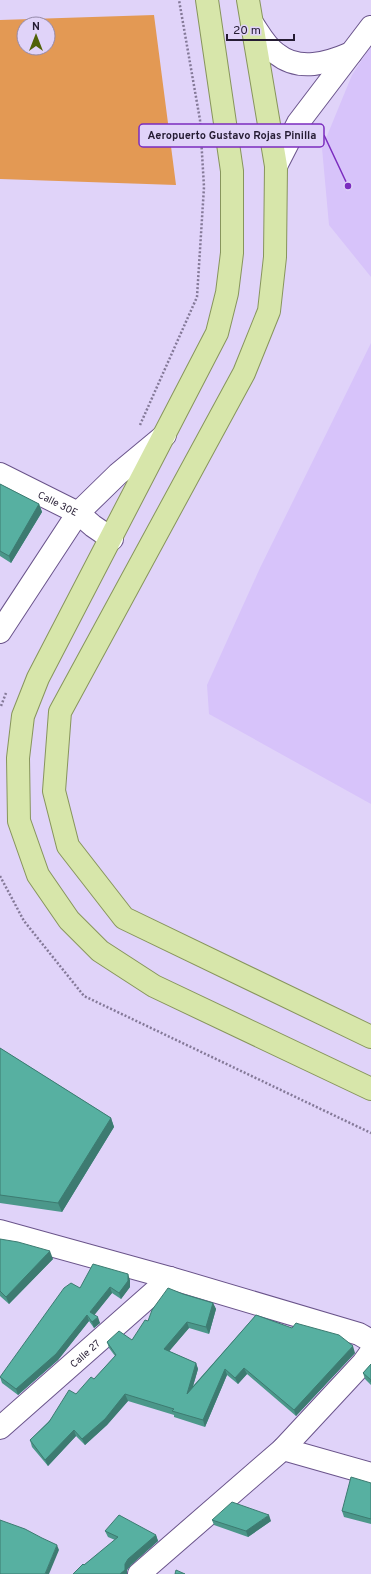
<svg xmlns="http://www.w3.org/2000/svg" width="371" height="1574" font-family="Overpass,sans-serif">
<rect width="100%" height="100%" fill="#e0d3f9"/>
<path fill="#d7c3fa" d="M 371,46 L 371,277 L 329,225 L 322,148 L 352,75 Z
M 371,343 L 371,804 L 209,714 L 207,685 L 260,568 Z"/>
<path fill="#e39954" fill-rule="evenodd" d="M 154,15 L 176,185 L 0,179 L 0,20 ZM 24,24 L 48,24 L 48,48 L 24,48 Z"/>
<g fill="none" stroke-linecap="round" stroke-linejoin="round">
<defs>
<g id="minor">
<path d="M 252,23 C 259,33 266,47 277,54 C 299,72 328,63 351,53"/>
<path d="M 276,166 L 298,123 L 371,27"/>
<path id="s1" d="M 0,474 L 78,513 L 93,526 L 112,539"/>
<path d="M 0,632 L 78,513 L 118,474 L 165,435"/>
<path d="M 0,1231 L 170,1278 L 359,1334 L 371,1341"/>
<path id="s2" d="M 0,1428 L 170,1278"/>
<path d="M 283,1449 L 371,1474"/>
<path d="M 139,1574 L 283,1449 L 363,1363 L 371,1352"/>
</g>
<path id="major" d="M 207,0 L 232,171 L 232,253 L 227,293 L 217,333 L 38,678 L 23,716 L 18,758 L 19,821 L 38,875 L 69,920 L 100,951 L 154,986 L 371,1089
M 248,0 L 276,166 L 275,257 L 269,311 L 244,373 L 60,712 L 54,791 L 68,846 L 124,918 L 371,1037"/>
</defs>
<use href="#minor" stroke="#6a548b" stroke-width="24"/>
<use href="#major" stroke="#87955c" stroke-width="24"/>
<path stroke="#847998" stroke-width="2.5" stroke-dasharray="2 2" stroke-linecap="butt" d="M 140,425 L 197,297 L 204,187 L 200,120 L 179,0
M 1,706 L 6,693
M 0,876 L 24,921 L 84,996 L 371,1133"/>
<use href="#minor" stroke="#fff" stroke-width="22"/>
<use href="#major" stroke="#d7e6aa" stroke-width="22"/>
</g>
<path fill="#4b978a" d="M 0,484 L 39,504 L 42,512 L 11,563 L 0,556 Z
M 0,1048 L 111,1118 L 114,1127 L 62,1212 L 0,1203 Z
M 0,1239 L 53,1259 L 9,1304 L 0,1296 Z
M 130,1280 L 130,1287 L 121,1299 L 112,1293 L 94,1315 L 100,1323 L 94,1328 L 89,1321 L 58,1360 L 18,1395 L 2,1383 L 0,1377 L 80,1288 Z
M 183,1294 L 213,1303 L 216,1309 L 209,1334 L 189,1328 L 169,1351 L 196,1363 L 198,1369 L 193,1386 L 256,1315 L 355,1353 L 296,1416 L 247,1374 L 238,1384 L 227,1375 L 205,1427 L 174,1417 L 174,1415 L 128,1401 L 107,1425 L 85,1445 L 76,1436 L 48,1466 L 32,1447 L 30,1440 L 76,1394 L 94,1379 L 115,1356 L 109,1348 L 107,1342 L 132,1340 L 148,1321 Z
M 371,1364 L 371,1385 L 365,1379 L 363,1373 Z
M 371,1483 L 371,1524 L 344,1517 L 342,1511 Z
M 212,1520 L 271,1521 L 248,1537 L 214,1525 Z
M 105,1531 L 156,1535 L 158,1541 L 131,1565 L 127,1570 L 84,1565 L 115,1540 L 108,1537 Z"/>
<path fill="#3d7b71" d="M 39,504 L 42,512 L 11,563 L 9,556 Z
M 111,1118 L 114,1127 L 62,1212 L 58,1203 Z
M 50,1251 L 53,1259 L 9,1304 L 6,1297 Z
M 128,1274 L 130,1280 L 130,1287 L 121,1299 L 119,1293 Z
M 110,1287 L 112,1293 L 92,1318 L 90,1312 Z
M 213,1303 L 216,1309 L 209,1334 L 206,1327 Z
M 87,1315 L 89,1321 L 58,1360 L 18,1395 L 16,1389 Z
M 98,1317 L 100,1323 L 94,1328 L 92,1322 Z
M 187,1322 L 189,1328 L 166,1355 L 164,1349 Z
M 353,1346 L 355,1353 L 296,1416 L 294,1410 Z
M 196,1363 L 198,1369 L 189,1400 L 187,1394 Z
M 244,1368 L 247,1374 L 238,1384 L 235,1378 Z
M 225,1369 L 227,1375 L 205,1427 L 203,1420 Z
M 125,1394 L 128,1401 L 107,1425 L 85,1445 L 82,1439 Z
M 74,1430 L 76,1436 L 48,1466 L 45,1460 Z
M 269,1515 L 271,1521 L 248,1537 L 246,1531 Z
M 156,1535 L 158,1541 L 131,1565 L 127,1570 L 127,1574 L 120,1574 L 128,1559 Z
M 57,1545 L 59,1550 L 49,1574 L 45,1574 Z"/>
<path fill="#57b0a1" stroke="#3d7b71" d="M 0,484 L 39,504 L 9,556 L 0,551 Z
M 0,1048 L 111,1118 L 58,1203 L 0,1195 Z
M 0,1239 L 18,1242 L 50,1251 L 6,1297 L 0,1291 Z
M 93,1264 L 128,1274 L 128,1281 L 119,1293 L 110,1287 L 90,1312 L 98,1317 L 92,1322 L 87,1315 L 56,1354 L 16,1389 L 0,1377 L 64,1288 L 71,1283 L 80,1288 Z
M 168,1288 L 183,1294 L 213,1303 L 206,1327 L 187,1322 L 164,1349 L 196,1363 L 187,1394 L 256,1315 L 292,1328 L 296,1323 L 299,1324 L 339,1335 L 353,1346 L 294,1410 L 244,1368 L 235,1378 L 225,1369 L 203,1420 L 172,1411 L 174,1409 L 125,1394 L 105,1419 L 82,1439 L 74,1430 L 45,1460 L 30,1440 L 49,1422 L 69,1390 L 76,1394 L 91,1377 L 94,1379 L 116,1355 L 107,1342 L 119,1331 L 132,1340 L 145,1320 L 148,1321 L 152,1310 Z
M 371,1364 L 371,1382 L 371,1380 L 363,1373 Z
M 351,1477 L 371,1483 L 371,1519 L 342,1511 Z
M 232,1502 L 269,1515 L 246,1531 L 212,1520 Z
M 119,1515 L 156,1535 L 128,1559 L 125,1564 L 125,1570 L 120,1574 L 73,1574 L 83,1564 L 84,1565 L 118,1537 L 105,1531 Z
M 0,1520 L 25,1529 L 42,1538 L 57,1545 L 45,1574 L 0,1574 Z
M 176,1570 L 185,1574 L 175,1574 Z"/>
<g text-anchor="middle" stroke-width="3" stroke-linejoin="round" paint-order="stroke">
<g font-size="10" fill="#251c33" stroke="#e0d3f9">
<text dy="4" stroke="none"><textPath href="#s1" startOffset="65">Calle 30E</textPath></text>
<text dy="4" stroke="none"><textPath href="#s2" startOffset="113">Calle 27</textPath></text>
</g>
</g>
<path fill="none" stroke="#7b2cbf" stroke-width="1.5" d="M348 186L324 135"/>
<circle fill="#7b2cbf" stroke="#e0d3f9" stroke-width="1.5" cx="348" cy="186" r="4"/>
<rect fill="#e0d3f9" stroke="#7b2cbf" stroke-width="1.5" x="139" y="124" width="185" height="23" rx="4"/>
<g font-size="11" text-anchor="middle" font-weight="bold" fill="#251c33">
<text x="232" y="139">Aeropuerto Gustavo Rojas Pinilla</text>
</g>
<g transform="translate(36 36)"><circle r="19" fill="#e0d3f9" stroke="#958aaa"/>
<path d="M0-3L7 15L0 10L-7 15Z" fill="#506208"/>
<text y="-6" font-size="11" font-weight="bold" text-anchor="middle" fill="#251c33">N</text>
</g>
<path d="M227 34v6h67v-6" fill="none" stroke="#251c33" stroke-width="2"/>
<text x="233" y="34" font-size="12" fill="#251c33" stroke="#e0d3f9" stroke-width="3" paint-order="stroke">20 m</text>
</svg>
